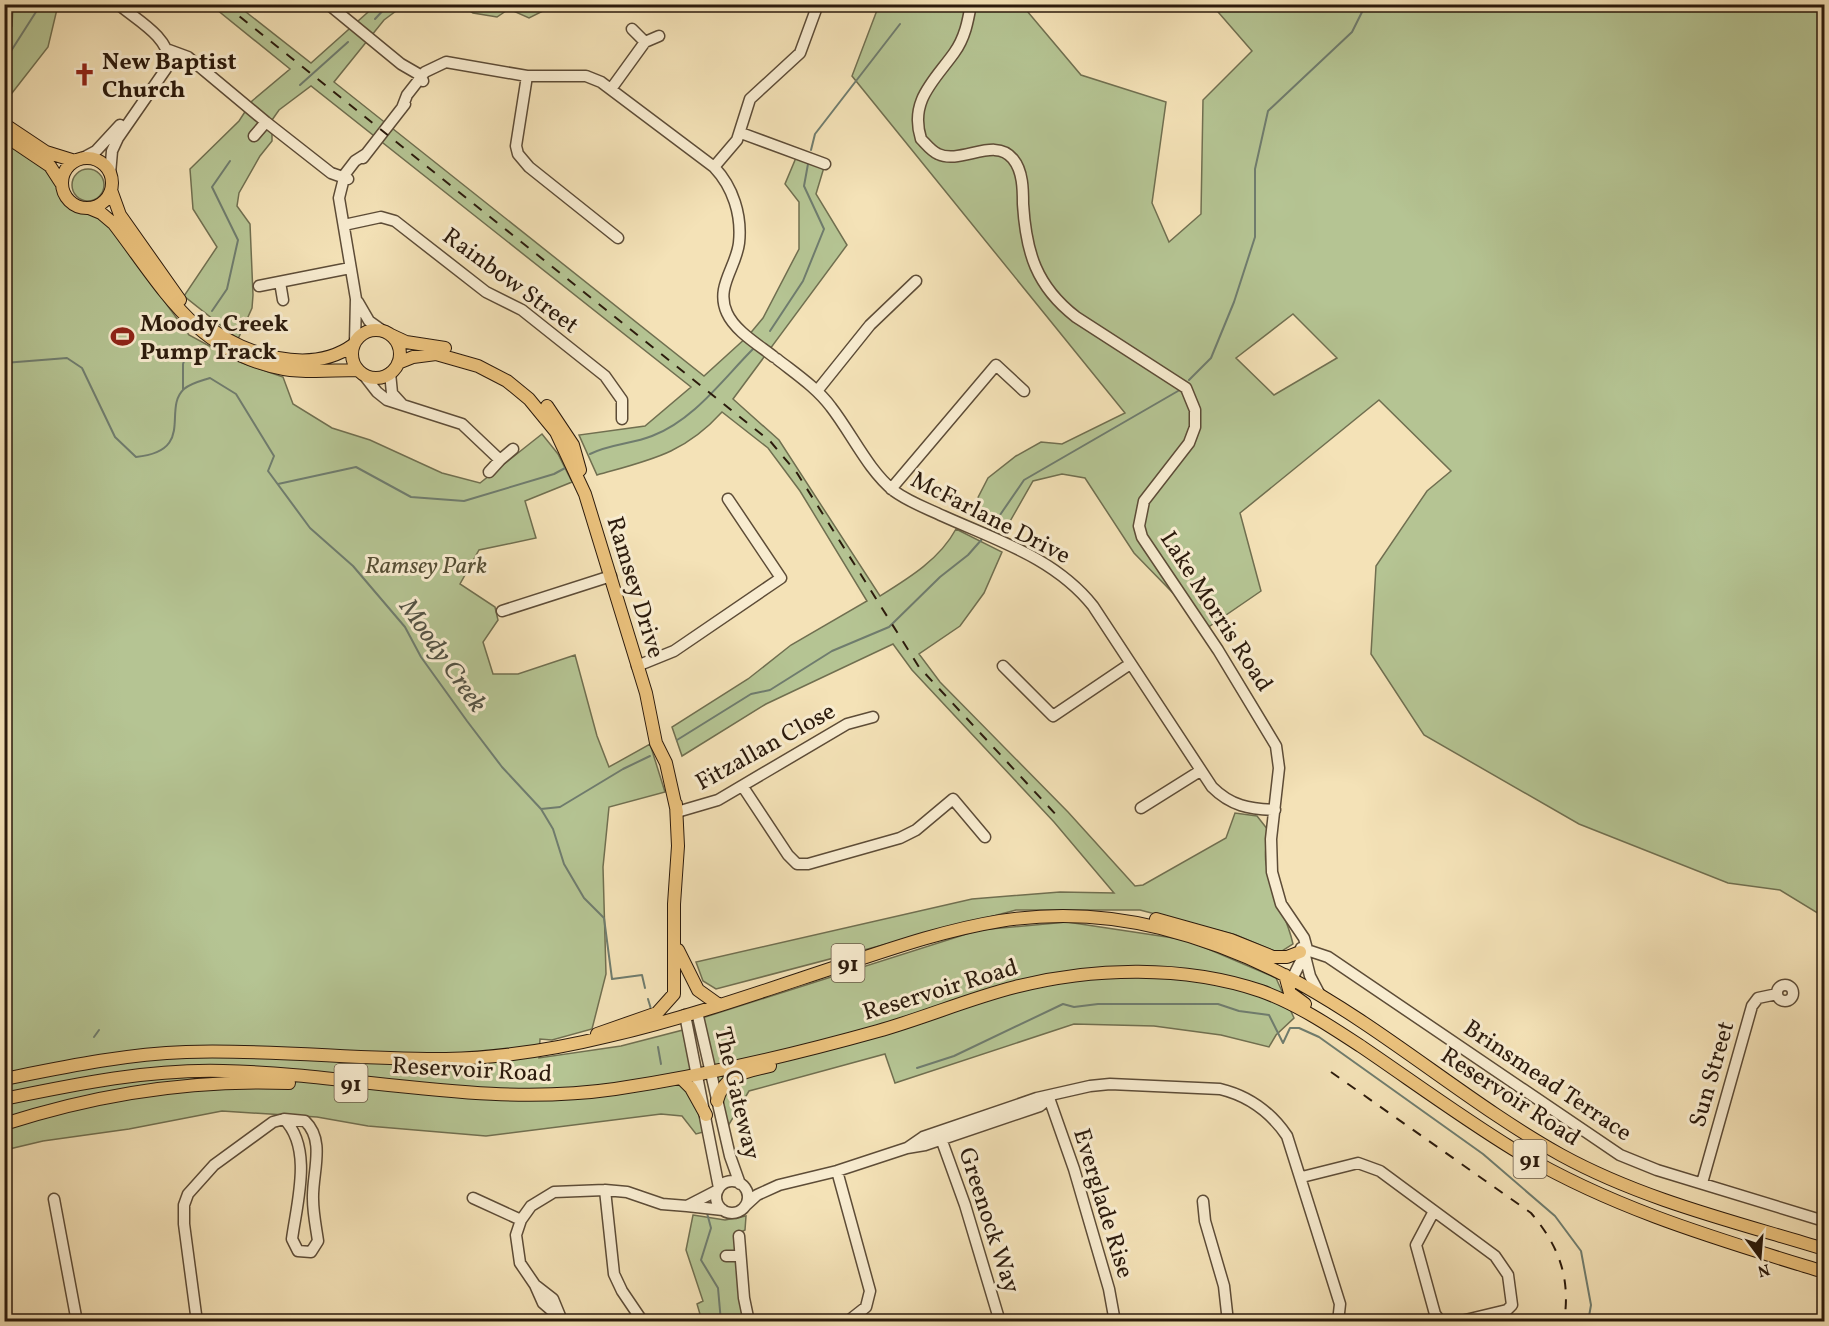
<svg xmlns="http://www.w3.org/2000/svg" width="1829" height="1326" font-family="Vollkorn,serif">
<rect width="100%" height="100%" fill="#f4e2b7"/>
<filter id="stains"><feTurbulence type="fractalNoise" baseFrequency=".00333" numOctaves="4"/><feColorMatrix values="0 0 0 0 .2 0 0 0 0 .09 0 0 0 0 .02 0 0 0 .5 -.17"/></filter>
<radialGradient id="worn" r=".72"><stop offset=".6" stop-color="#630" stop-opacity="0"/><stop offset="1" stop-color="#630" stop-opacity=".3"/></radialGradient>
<path fill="#b5c493" stroke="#706f50" stroke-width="1.5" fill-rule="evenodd" d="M 13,5 L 58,5 L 48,47 L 5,102 L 5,38 L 12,26 Z
M 211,5 L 237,5 L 311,63 L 376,5 L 404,5 L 384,20 L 334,82 L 704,376 L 748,336 L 763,318 L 799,249 L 799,202 L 785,184 L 798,153 L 825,164 L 816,194 L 847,245 L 733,399 L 779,440 L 880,596 C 909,578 940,559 956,529 L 1002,552 L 984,593 L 960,626 L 919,654 L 940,682 L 1068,812 L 1135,886 L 1143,885 L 1226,838 L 1235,813 L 1257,816 L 1268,830 C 1267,840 1264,853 1266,863 C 1271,892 1287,916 1293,944 L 1279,953 L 1236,935 L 1140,910 L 1016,910 L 716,989 L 703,981 L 696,962 L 972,899 L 1060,892 L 1114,893 L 1054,822 L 912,670 L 893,644 L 766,704 L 682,756 L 672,727 L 748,679 L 791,645 L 867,601 L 800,491 L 768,448 L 722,412 C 684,454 650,460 597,475 L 579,435 L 645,426 L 691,387 L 311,86 L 279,110 L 272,120 L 272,141 L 260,156 L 239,193 L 237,206 L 250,224 L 253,295 L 252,308 L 238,339 L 184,296 L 217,247 L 193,209 L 190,169 L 239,121 L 252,101 L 290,69 Z
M 461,5 L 461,4 L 563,5 L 551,7 L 529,18 L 509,9 L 497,17 L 473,13 Z
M 879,5 L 1022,5 L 1081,75 L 1166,102 L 1152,203 L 1169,242 L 1201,214 L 1203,100 L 1252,51 L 1212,5 L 1824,5 L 1824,917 L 1780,890 L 1728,883 L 1579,824 L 1424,735 L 1371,654 L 1376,566 L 1427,491 L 1451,471 L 1379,400 L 1240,513 L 1261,591 L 1207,628 L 1134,553 L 1085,478 L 1062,474 L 1033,481 L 1005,530 L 970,513 L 988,478 L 1016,456 L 1041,442 L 1062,444 L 1125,413 L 852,76 ZM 1293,314 L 1337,358 L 1274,395 L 1236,358 Z
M 4,141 L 52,174 L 70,207 L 104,219 L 189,335 L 237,361 L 283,377 L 293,404 L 332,428 L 370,440 L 442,473 L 480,483 L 542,434 L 558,454 L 572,482 L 525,501 L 536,538 L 479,550 L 460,584 L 495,607 L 498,620 L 483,642 L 493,674 L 518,674 L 575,655 L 597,736 L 609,767 L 650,744 L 665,792 L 609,807 L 603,867 L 606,974 L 592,1029 L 552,1040 L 540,1039 L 539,1058 L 621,1046 L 683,1030 L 707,1131 L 696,1134 L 682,1116 L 661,1114 L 486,1136 L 368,1126 L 317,1117 L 222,1111 L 129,1129 L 43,1141 L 5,1150 Z
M72 185a16 16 0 1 1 32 0a16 16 0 1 1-32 0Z
M 1067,922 L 1187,940 L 1276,978 L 1294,1018 L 1276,1035 L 1269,1047 L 1221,1035 L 1154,1026 L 1074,1024 L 895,1083 L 885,1054 L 749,1091 L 728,1126 L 702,1018 L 979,930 Z
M 693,1215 L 725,1220 L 746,1216 L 745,1230 L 734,1236 L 743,1321 L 702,1321 L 697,1304 L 703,1301 L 686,1250 Z"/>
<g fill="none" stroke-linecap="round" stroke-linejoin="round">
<path stroke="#6f7c6e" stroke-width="2" d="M 375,19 L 389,4
M 4,62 L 41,4
M 300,85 L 348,42
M 811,150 L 815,134 L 900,24
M 212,311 L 227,289 L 238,240 L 212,187 L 230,161
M 770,331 L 803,281 L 824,229 L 804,186 L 808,164
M 4,363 L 67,358 L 82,368 L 115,437 L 136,457 C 196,451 162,409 184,389 C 191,383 201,381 210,378 L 236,394 L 274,456 L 268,471 L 310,528 L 353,566 L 405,627 L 421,657 L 467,721 L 502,767 L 541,809 L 560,807 L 623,769 L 650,756
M 1189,380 L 1211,358 L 1234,302 L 1255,237 L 1255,169 L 1268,111 L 1352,32 L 1366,4
M 183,390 L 183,364 L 189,347
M 590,454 C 610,444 632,444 652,436 C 694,420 723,379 753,349
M 278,484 L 356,467 L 411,497 L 464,501 L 554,474 L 567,467
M 989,531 L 1024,480 L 1178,391
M 677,740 L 751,694 L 770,690 L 832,651 L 889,627 L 940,577 L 968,555 L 983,538
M 541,809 L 553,829 L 564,864 L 584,898 L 604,918 L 612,979 L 642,975 L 645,988
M 648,999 L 651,1009
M 94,1037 L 99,1030
M 1283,1043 L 1290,1028 L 1299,1028 L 1319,1037 L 1483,1154 L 1555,1216 L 1581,1251 L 1591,1305 L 1588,1322
M 658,1047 L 661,1064
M 917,1068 L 954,1056 L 1063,1004 L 1074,1007 L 1098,1004 L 1218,1004 L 1239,1011 L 1269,1015 L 1283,1043
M 707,1213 L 711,1228 L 701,1260 L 718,1288 L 721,1322"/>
<defs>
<path id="minor" d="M 328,4 L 401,64 L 420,75 L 423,81
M 971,4 C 968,21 965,38 954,53 C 934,81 909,101 921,139 C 926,144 931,151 938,154 C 961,165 995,136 1013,159 C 1023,171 1023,190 1023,204 C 1026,252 1036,286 1076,317 L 1186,388 L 1195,410 L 1195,427 L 1189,443 L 1144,501 L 1139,526 L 1142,537 L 1218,650 L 1276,746 L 1279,768 L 1271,839 L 1272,872 L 1281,904 L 1304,938 L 1307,949 L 1292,979
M 632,29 L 645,42
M 169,50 L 188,57 L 266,122
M 527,76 L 516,146 L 518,154 L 529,167 L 618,238
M 611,89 L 645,42 L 659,36
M 402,108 L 407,95 L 425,72 L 446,62 L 527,76 L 586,76 L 601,82 L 714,167 C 733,187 742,215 739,243 C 736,268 715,287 727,313 C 735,331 759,345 774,357
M 741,133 L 825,164
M 254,136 L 266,122 L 331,173 L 348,179
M 83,158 L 96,151 L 120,125
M 363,158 L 405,104
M 714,167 L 737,140 L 750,99 L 800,53 L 818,4
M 110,174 L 112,151 L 118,138 L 170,63 C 168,36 138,21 118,4
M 344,225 L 381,217 L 395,221 L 486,292 L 522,310 L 605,376 L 622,400 L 622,419
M 280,282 L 283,300
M 259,286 L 350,268
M 358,302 L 369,321 L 383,331
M 355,342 L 356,299 L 339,198 L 345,174 L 355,161 L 366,154
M 777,359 C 796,374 817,388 831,407 C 852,434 868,470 894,491 C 909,502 926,508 943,516 C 996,540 1055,558 1093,606 L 1212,787 C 1231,806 1249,809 1275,810
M 390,373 L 392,393 L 402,404
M 363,374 L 377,392 L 387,400 L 462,424 L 500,460 L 513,449
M 817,391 L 870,325 L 916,281
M 489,472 L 500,460
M 891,489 L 996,365 L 1024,391
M 502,611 L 611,576
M 637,666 L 674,651 L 781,578 L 728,499
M 1003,666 L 1053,716 L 1130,664
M 743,787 L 788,855 L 797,864 L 808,864 L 900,838 L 916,830 L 953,799 L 985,837
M 1141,808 L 1200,771
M 677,812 L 718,800 L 847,724 L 873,717
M 1301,948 L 1328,957 L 1620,1155 L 1657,1170 L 1824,1221
M 1305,956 L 1310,976 L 1320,995
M1777 993a8 8 0 1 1 16 0a8 8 0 1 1-16 0Z
M 697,1012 L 730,1156 L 740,1184
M 685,1015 L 719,1188
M 1049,1098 L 1074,1169 L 1109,1289 L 1115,1322
M 939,1133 L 965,1205 L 1000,1322
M 907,1148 L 923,1137 L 1037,1098 L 1090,1086 L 1110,1084 L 1220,1089 C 1249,1096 1270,1111 1287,1136 L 1340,1304 L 1338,1322
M 837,1171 L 870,1291 L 866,1307 L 847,1322
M 1302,1177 L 1358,1163 L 1380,1171 L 1495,1256 L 1508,1275 L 1512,1305 L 1507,1310 L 1457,1322
M716 1197a16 16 0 1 1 32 0a16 16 0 1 1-32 0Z
M 1702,1183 L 1752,1006 L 1758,998 L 1777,994
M 605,1190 L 614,1274 L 622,1291 L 643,1322
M 718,1190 L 687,1206 L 723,1210
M 473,1198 L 521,1220
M 54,1199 L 77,1322
M 1203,1201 L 1205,1221 L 1224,1286 L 1228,1322
M 745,1206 L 757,1195 L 779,1185 L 837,1171 L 907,1148 L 925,1145 L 1040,1106 L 1049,1098
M 1434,1211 L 1416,1245 L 1435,1314 L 1441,1322
M 739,1236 L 744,1298 L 749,1322
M 726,1256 L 740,1256
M 535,1285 L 553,1299 L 560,1316
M 197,1322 L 184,1224 L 184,1205 L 188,1194 L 214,1165 L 273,1122 L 284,1119 L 305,1121 C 326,1141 312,1173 313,1199 C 313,1213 316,1227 318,1241 L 311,1252 L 298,1251 L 292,1239 C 297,1202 313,1148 284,1119
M 565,1322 L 543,1303 L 535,1285 L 520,1263 L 516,1235 L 521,1220 L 531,1206 L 554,1192 L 605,1190 L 627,1192 L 662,1204 L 687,1206"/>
<path id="major" d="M 4,124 L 46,152 L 75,161
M 4,135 L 50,166 L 61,183
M62 183a25 25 0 1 1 50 0a25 25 0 1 1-50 0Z
M 111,190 L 120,215 L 180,300
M 89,208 L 101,213 L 114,224 C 163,288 196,353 284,369 C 308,373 333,370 358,370
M 206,325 C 244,355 310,376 353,345
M352 354a24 24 0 1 1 48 0a24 24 0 1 1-48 0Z
M 391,335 L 406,342 L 445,348
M 398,363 L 413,357 L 436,354 L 478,366 L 507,381 L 529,399 L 556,432 L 585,494 L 646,693 L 656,743 L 666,763 L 677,812
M 547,406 L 573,445 L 580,470
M 1156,919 L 1231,940 L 1273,957 L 1287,957 L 1300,952
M 678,950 L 698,990 L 719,1005
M 1285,975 L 1290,993 L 1305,1004
M 597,1034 L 657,1013 L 674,994 L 674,904 L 678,846 L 676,804
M 681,1078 L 691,1088 L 706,1115
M 4,1079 C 64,1067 125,1054 186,1052 C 273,1049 360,1060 446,1059 C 501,1058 556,1049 609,1036 C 687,1018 763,991 839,966 C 953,928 1039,898 1160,928 C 1204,939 1246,955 1286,976 C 1383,1027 1466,1102 1561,1155 C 1643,1200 1736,1222 1824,1249
M 4,1099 C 77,1084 149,1069 223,1071 C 354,1074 484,1108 615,1089 C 703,1076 792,1055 878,1031 C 924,1018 968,999 1015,987 C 1093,967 1184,965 1261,991 C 1297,1004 1330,1026 1362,1047 C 1412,1081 1461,1117 1513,1149 C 1610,1208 1717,1239 1824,1272
M 717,1101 C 724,1074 745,1072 770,1066
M 4,1124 C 97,1094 191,1079 289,1083"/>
</defs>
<use href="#minor" stroke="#5d4c37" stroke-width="13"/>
<use href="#major" stroke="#2b1a0c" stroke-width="14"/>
<use href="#minor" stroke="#f8ecd0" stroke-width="10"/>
<use href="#major" stroke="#eac17c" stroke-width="12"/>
<path stroke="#2b1a0c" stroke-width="2" stroke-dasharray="10 10" stroke-linecap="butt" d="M 224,4 L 770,441 L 797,473 L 919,667 L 1060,819
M 1331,1072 L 1531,1213 C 1559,1246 1571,1278 1564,1322"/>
</g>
<defs>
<symbol id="church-bare" viewBox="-9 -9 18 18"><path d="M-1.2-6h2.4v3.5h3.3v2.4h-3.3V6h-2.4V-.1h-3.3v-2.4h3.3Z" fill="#8f2418" stroke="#f8ecd0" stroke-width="2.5" paint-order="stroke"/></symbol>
<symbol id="stadium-bare" viewBox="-9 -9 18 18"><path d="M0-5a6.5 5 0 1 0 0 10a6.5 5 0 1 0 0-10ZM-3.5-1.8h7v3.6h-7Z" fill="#8f2418" stroke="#f8ecd0" stroke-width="2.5" paint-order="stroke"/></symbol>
</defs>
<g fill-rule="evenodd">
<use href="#church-bare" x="68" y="58" width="33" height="33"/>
<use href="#stadium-bare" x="106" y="320" width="33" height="33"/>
</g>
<g text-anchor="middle" stroke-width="6" stroke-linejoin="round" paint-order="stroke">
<g fill="#f8ecd0" stroke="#685947" stroke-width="1.5">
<rect x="831.5" y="944" width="33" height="38" rx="4.5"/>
<rect x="334.5" y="1064" width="33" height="38" rx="4.5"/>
<rect x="1513.5" y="1140" width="33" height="38" rx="4.5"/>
</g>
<g font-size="22" font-weight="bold" fill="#2b1a0c">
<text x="848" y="971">91</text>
<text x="351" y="1091">91</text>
<text x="1530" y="1167">91</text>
</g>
<g font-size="24" font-weight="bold" fill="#2b1a0c" stroke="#f8ecd0" text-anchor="start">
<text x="102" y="69">New Baptist<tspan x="102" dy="28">Church</tspan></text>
<text x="140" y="331">Moody Creek<tspan x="140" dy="28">Pump Track</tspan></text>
</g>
<g font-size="24" fill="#2b1a0c" stroke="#f8ecd0">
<text transform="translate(511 280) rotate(36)" y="8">Rainbow Street</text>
<text transform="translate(991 517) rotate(27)" y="8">McFarlane Drive</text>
<text transform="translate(636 587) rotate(73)" y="8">Ramsey Drive</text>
<text transform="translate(1217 611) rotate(57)" y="8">Lake Morris Road</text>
<text transform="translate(765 746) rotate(-29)" y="8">Fitzallan Close</text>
<text transform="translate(940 989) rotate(-17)" y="8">Reservoir Road</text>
<text transform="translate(472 1069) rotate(3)" y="8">Reservoir Road</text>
<text transform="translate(1711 1074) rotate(-74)" y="8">Sun Street</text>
<text transform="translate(1548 1080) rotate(34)" y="8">Brinsmead Terrace</text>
<text transform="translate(738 1093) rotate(77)" y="8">The Gateway</text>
<text transform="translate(1511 1096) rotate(33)" y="8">Reservoir Road</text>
<text transform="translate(1104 1203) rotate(73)" y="8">Everglade Rise</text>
<text transform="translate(990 1220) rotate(72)" y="8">Greenock Way</text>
</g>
<g font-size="24" font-style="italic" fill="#544d34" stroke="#f8ecd0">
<text x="426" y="573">Ramsey Park</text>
</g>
<g font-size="26" font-style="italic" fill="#535345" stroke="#f8ecd0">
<text transform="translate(444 655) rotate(55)" y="9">Moody Creek</text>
</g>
</g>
<rect width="1829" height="1326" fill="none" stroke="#f4e2b7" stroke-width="24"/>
<rect x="6" y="6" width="1817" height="1314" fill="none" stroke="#2b1a0c" stroke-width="3"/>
<rect x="12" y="12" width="1805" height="1302" fill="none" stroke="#2b1a0c" stroke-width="1.5"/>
<g transform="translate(1760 1257) rotate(164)" stroke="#f8ecd0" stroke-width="4.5" paint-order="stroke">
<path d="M0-4.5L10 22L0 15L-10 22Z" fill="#2b1a0c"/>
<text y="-9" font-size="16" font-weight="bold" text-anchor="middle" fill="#2b1a0c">N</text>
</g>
<rect width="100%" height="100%" filter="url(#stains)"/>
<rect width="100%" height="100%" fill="url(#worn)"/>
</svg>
